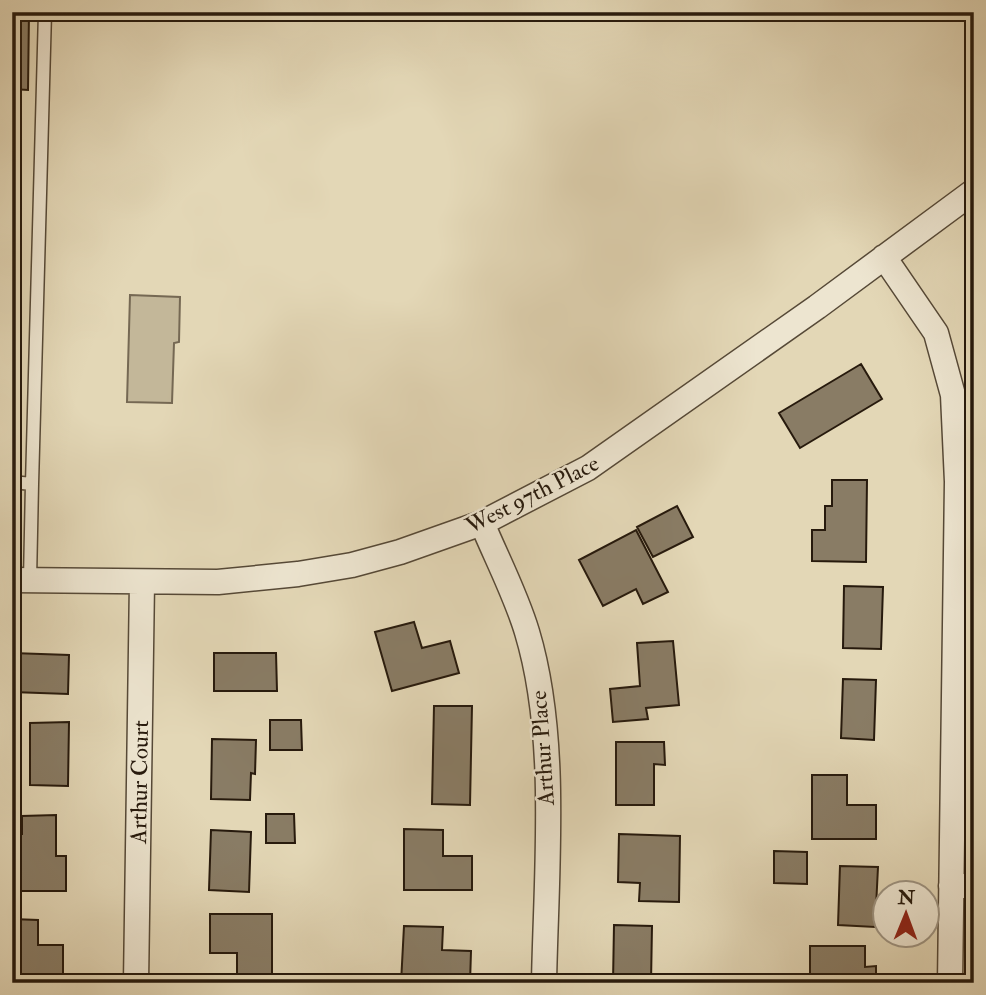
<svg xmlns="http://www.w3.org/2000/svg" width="986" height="995" font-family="'IM FELL Double Pica',serif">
<rect width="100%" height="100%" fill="#e3d7b6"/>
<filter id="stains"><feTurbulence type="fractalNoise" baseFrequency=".00286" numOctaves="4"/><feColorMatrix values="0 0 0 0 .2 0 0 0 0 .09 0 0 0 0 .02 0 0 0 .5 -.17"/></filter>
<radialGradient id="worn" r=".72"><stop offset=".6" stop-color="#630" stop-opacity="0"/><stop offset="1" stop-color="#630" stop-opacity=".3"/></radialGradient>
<path fill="#c3b799" stroke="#756853" stroke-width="2" d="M 130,295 L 180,297 L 179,342 L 174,343 L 172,403 L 127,402 Z"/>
<path fill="#897c65" stroke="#271a0d" stroke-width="2" d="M 12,12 L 29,12 L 28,90 L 12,89 Z
M 861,364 L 882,399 L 800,448 L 779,413 Z
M 832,480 L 867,480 L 866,562 L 812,561 L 812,530 L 825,530 L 825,506 L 832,506 Z
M 677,506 L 693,537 L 653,557 L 637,527 Z
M 636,530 L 668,592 L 643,604 L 636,589 L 603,606 L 579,560 Z
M 844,586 L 883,587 L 881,649 L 843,648 Z
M 414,622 L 422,648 L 450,641 L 459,673 L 392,691 L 375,632 Z
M 673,641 L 679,705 L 646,708 L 648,719 L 613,722 L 610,689 L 640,686 L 637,643 Z
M 12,653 L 69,655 L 68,694 L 12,692 Z
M 214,653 L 276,653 L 277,691 L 214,691 Z
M 843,679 L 876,680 L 874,740 L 841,738 Z
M 434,706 L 472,706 L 470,805 L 432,804 Z
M 270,720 L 301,720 L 302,750 L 270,750 Z
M 69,722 L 68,786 L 30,785 L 30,723 Z
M 212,739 L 256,740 L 255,774 L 251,773 L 250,800 L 211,799 Z
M 616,742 L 664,742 L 665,765 L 654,764 L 654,805 L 616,805 Z
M 812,775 L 847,775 L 847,805 L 876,805 L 876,839 L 812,839 Z
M 266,814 L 294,814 L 295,843 L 266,843 Z
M 56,815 L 56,856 L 66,856 L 66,891 L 14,891 L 13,834 L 22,834 L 22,816 Z
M 404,829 L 443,830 L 443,856 L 472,856 L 472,890 L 404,890 Z
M 211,830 L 251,832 L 249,892 L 209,890 Z
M 619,834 L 680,836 L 679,902 L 639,901 L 640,883 L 618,882 Z
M 774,851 L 807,852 L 807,884 L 774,883 Z
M 840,866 L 878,867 L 875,927 L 838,925 Z
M 210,914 L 272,914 L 272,983 L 237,983 L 237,953 L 210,953 Z
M 12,919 L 38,920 L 38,945 L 63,945 L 63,979 L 12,980 Z
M 614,925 L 652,926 L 651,983 L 613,983 Z
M 404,926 L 443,927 L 442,950 L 471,951 L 470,983 L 401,983 Z
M 810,946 L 865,946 L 865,967 L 876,966 L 876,983 L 810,983 Z"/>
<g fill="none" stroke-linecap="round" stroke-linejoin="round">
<defs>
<path id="lane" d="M 12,482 L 32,484 L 30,580
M 32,484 L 45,12"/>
<path id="street" d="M 884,257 L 936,333 L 953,395 L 957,482 L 950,983
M 482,523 C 497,559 516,595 527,632 C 559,738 546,872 544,983
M 12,580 L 218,582 L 298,574 L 352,565 L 400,552 L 482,523 L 588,468 L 817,307 L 974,191
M 951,886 L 974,886
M 136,983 L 142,582"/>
</defs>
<use href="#lane" stroke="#564937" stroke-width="15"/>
<use href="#street" stroke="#564937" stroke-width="27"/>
<use href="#lane" stroke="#ede5d0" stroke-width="12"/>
<use href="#street" stroke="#ede5d0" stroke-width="24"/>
</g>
<g text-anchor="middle" stroke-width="5" stroke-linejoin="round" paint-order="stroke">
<g font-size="23" fill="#271a0d" stroke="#ede5d0">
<text transform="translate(532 494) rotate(-27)" y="8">West 97th Place</text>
<text transform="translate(542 748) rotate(-94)" y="8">Arthur Place</text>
<text transform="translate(139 782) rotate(-89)" y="8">Arthur Court</text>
</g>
</g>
<rect width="986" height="995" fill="none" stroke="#e3d7b6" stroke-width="42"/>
<rect x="14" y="14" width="958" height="967" fill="none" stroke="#271a0d" stroke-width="3.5"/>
<rect x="21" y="21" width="944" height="953" fill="none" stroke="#271a0d" stroke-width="2"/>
<g transform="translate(906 914) rotate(1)"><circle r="33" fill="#ede5d0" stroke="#9e9482" stroke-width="2"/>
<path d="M0-5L12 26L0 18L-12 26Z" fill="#8f2418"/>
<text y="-10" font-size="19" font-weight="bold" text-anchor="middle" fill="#271a0d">N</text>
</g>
<rect width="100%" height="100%" filter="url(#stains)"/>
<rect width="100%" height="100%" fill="url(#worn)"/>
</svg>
